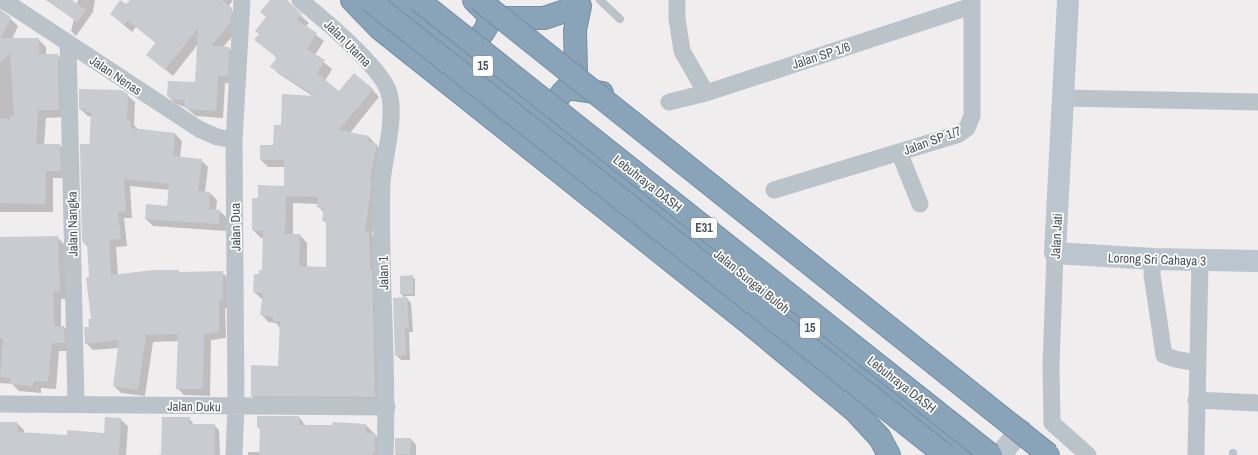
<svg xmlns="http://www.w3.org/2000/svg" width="1258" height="455" font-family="'Archivo Narrow',sans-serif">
<rect width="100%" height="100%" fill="#f0edee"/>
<path fill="#0003" fill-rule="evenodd" d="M 46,0 L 71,0 L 77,4 L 78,0 L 95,0 L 93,12 L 76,36 L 71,31 L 74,19 Z
M 132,0 L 233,0 L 228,7 L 239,17 L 238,30 L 223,47 L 229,48 L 236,55 L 235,84 L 225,83 L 223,118 L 196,116 L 185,107 L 176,104 L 168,96 L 196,83 L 198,44 L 173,76 L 148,55 L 156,43 L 136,27 L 132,32 L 111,14 L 128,6 Z
M 271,0 L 284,0 L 309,23 L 305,27 L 324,41 L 315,55 L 332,69 L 325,81 L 339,92 L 372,89 L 379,97 L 350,133 L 369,137 L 384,153 L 372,235 L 377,239 L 383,404 L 259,403 L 252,396 L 279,367 L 280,328 L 276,323 L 268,322 L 261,314 L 263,300 L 254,292 L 263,271 L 264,238 L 261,238 L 253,230 L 259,199 L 285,187 L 285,167 L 268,167 L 261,160 L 274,146 L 282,126 L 314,97 L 279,74 L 272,67 L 277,58 L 256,40 L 260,34 L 267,17 ZM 293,203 L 318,204 L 318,206 L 324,213 L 323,220 L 327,224 L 327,268 L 307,267 L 307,243 L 300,235 L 293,235 Z
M 0,9 L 18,26 L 12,39 L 38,39 L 46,47 L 46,55 L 57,55 L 65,62 L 67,117 L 46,118 L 44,145 L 60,145 L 68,153 L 68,178 L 53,178 L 53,212 L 0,212 Z
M 127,95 L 135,102 L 134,125 L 138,129 L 175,134 L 182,141 L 180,158 L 201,160 L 208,167 L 205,192 L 210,193 L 217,200 L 216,211 L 220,211 L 227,218 L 226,231 L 153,226 L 146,219 L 168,207 L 169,190 L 130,186 L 132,218 L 124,218 L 127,246 L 116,247 L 118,275 L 178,271 L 181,273 L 222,272 L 229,279 L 230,308 L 225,308 L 226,338 L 211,340 L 210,396 L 184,395 L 177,388 L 179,341 L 153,342 L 145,396 L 121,393 L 114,386 L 119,348 L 93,350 L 86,343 L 92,320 L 88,247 L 84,243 L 91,117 L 88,116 L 80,109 Z
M 57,237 L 65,245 L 67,299 L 61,299 L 61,327 L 64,327 L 72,335 L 72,351 L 59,351 L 56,389 L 41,388 L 41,393 L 19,391 L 12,384 L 0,383 L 0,238 Z
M 412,276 L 415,279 L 415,296 L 405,296 L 411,303 L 413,332 L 409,332 L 410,360 L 401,360 L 396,355 L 405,298 L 401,294 Z
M 258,417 L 299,417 L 306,426 L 366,425 L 381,441 L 382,455 L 248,455 L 248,452 L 260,452 L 261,430 L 258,427 Z
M 189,418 L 194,425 L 214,425 L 219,430 L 220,455 L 158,455 L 162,454 Z
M 120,419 L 128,426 L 126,455 L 0,455 L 0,423 L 17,423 L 24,430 L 24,433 L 68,436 L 105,434 Z
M 396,439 L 411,439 L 416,445 L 416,455 L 396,455 Z"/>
<path fill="#c8cbd0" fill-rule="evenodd" d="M 47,0 L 72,0 L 86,10 L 77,22 Z
M 120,0 L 126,4 L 130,0 L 222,0 L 232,8 L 231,22 L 211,46 L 229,47 L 228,76 L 218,76 L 216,111 L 187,109 L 184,107 L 185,100 L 172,99 L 167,96 L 168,81 L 195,82 L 198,28 L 165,70 L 146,55 L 156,42 L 128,21 L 124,25 L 110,14 Z
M 270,0 L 287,0 L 302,14 L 297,20 L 317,33 L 307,49 L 325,60 L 317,73 L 339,91 L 354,73 L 373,89 L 339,130 L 369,136 L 368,142 L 377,144 L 370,180 L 372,181 L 365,231 L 369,231 L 370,269 L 372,269 L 375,397 L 251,396 L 251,365 L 278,366 L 280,322 L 273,321 L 273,317 L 260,315 L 263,293 L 253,292 L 254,274 L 259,274 L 259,270 L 262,270 L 263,231 L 252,230 L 252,198 L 258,198 L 258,185 L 284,186 L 284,160 L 260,160 L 260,145 L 273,145 L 274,125 L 281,125 L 282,94 L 315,96 L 270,67 L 277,57 L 254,40 L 259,34 L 255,31 L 266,17 L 260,12 ZM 286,196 L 318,197 L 317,207 L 324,208 L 322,221 L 326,221 L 326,267 L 299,266 L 300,234 L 285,234 Z
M 0,10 L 11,17 L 1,38 L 39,38 L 39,54 L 58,54 L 59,110 L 38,110 L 36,144 L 60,144 L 61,171 L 46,171 L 45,204 L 0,203 L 0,118 L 10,119 L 11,116 L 14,116 L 10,53 L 0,63 Z
M 79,89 L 121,90 L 128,94 L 127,121 L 131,121 L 131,128 L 175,133 L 173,156 L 202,159 L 198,191 L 210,192 L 209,209 L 220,210 L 219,224 L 145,219 L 146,204 L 167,206 L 169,184 L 124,179 L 126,211 L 118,212 L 121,239 L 109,240 L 111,275 L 154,270 L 179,270 L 179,272 L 223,271 L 223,301 L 219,301 L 219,332 L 204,334 L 203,389 L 176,389 L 178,334 L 146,335 L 138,390 L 113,386 L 119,340 L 85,344 L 84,327 L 89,327 L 88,319 L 91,319 L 86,278 L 89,277 L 87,243 L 83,243 L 82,238 L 80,144 L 90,144 L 91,112 L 85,112 L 85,109 L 79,109 Z
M 58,236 L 60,291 L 53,291 L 54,326 L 64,326 L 65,343 L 52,343 L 48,382 L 34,381 L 33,386 L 10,384 L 11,378 L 0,377 L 3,339 L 0,338 L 0,237 Z
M 413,275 L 413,294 L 400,294 L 400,276 Z
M 407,297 L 409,327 L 405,328 L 406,355 L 395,356 L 393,298 Z
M 257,416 L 299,416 L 299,425 L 332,425 L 333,422 L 366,424 L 365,433 L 375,433 L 375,453 L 372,453 L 372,455 L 259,455 L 260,428 L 257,427 Z
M 105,417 L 121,418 L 119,455 L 0,455 L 0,422 L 17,422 L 18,432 L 67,435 L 67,430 L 104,433 Z
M 162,417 L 190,417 L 189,424 L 215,424 L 215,455 L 161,455 Z
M 395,438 L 411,438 L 410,454 L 395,454 Z"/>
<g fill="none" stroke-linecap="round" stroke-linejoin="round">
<defs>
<path id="highway" d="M 352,0 L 379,28 L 749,323 L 855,411 L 880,438 L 889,455
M 401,0 L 894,394 L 973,455
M 505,18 L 544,18 L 580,6 L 575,30 L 576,72
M 456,44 L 469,46 C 478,39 492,27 487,14 C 484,9 477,4 474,0
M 562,124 C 555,106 551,103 567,88 L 602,93"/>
</defs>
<use href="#highway" stroke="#748fa4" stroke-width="24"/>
<path stroke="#bac3c9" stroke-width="8" d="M 600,0 L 620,19
M 1233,455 L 1233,453"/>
<path stroke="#bac3c9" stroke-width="17" d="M 3,0 L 199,129 L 217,137 L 234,140
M 300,0 C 322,18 382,68 389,93 C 396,118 384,157 382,183 C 379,274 389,364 385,455
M 677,0 L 677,19 L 682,51 L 706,93
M 68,43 L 76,404
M 1063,98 L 1258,102
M 669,102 L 706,93 L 972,6
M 899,152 L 920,204
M 774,190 L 959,134 L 967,128 L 972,116 L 972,0
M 1055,253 L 1051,365 L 1052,423 L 1088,455
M 1153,259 L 1152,275 L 1164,355 L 1175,359 L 1197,363
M 1196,400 L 1258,403
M 0,404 L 387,407
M 234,455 L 236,406 L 234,140 L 242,0
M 1196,455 L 1200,261"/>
<path stroke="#bbc5ce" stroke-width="22" d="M 1068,0 L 1055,253 L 1153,259 L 1258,261
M 1000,455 L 1021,430"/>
<use href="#highway" stroke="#89a3b8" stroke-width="22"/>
<defs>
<path id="highway-bridge" d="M 369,0 L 945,455
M 418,0 L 991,455
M 479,0 L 1049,455"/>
</defs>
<use href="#highway-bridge" stroke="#748fa4" stroke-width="24" stroke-linecap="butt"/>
<use href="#highway-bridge" stroke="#89a3b8" stroke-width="22"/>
</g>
<g text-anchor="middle" stroke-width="3.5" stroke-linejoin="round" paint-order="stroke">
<g fill="#fff" stroke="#7e868b" stroke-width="1">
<rect x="473" y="56" width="20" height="20" rx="3"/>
<rect x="691" y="218" width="26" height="20" rx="3"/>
<rect x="800" y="318" width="20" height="20" rx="3"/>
</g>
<g font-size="12" font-weight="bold" fill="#475259">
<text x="483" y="70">15</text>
<text x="704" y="232">E31</text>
<text x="810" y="332">15</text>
</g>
<g font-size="13" fill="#475259" stroke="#fff">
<text transform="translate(348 43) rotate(45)" y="5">Jalan Utama</text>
<text transform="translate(821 55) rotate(-18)" y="5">Jalan SP 1/6</text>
<text transform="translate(116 75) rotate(34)" y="5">Jalan Nenas</text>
<text transform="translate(932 140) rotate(-20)" y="5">Jalan SP 1/7</text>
<text transform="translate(648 183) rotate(38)" y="5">Lebuhraya DASH</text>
<text transform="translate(72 224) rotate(-91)" y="5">Jalan Nangka</text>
<text transform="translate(235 227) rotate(-91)" y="5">Jalan Dua</text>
<text transform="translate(1056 236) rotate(-87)" y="5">Jalan Jati</text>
<text transform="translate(1157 259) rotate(2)" y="5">Lorong Sri Cahaya 3</text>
<text transform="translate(383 273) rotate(-91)" y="5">Jalan 1</text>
<text transform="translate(752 281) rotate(39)" y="5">Jalan Sungai Buloh</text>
<text transform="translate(902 384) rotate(38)" y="5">Lebuhraya DASH</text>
<text transform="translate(194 406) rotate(1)" y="5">Jalan Duku</text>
</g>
</g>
</svg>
